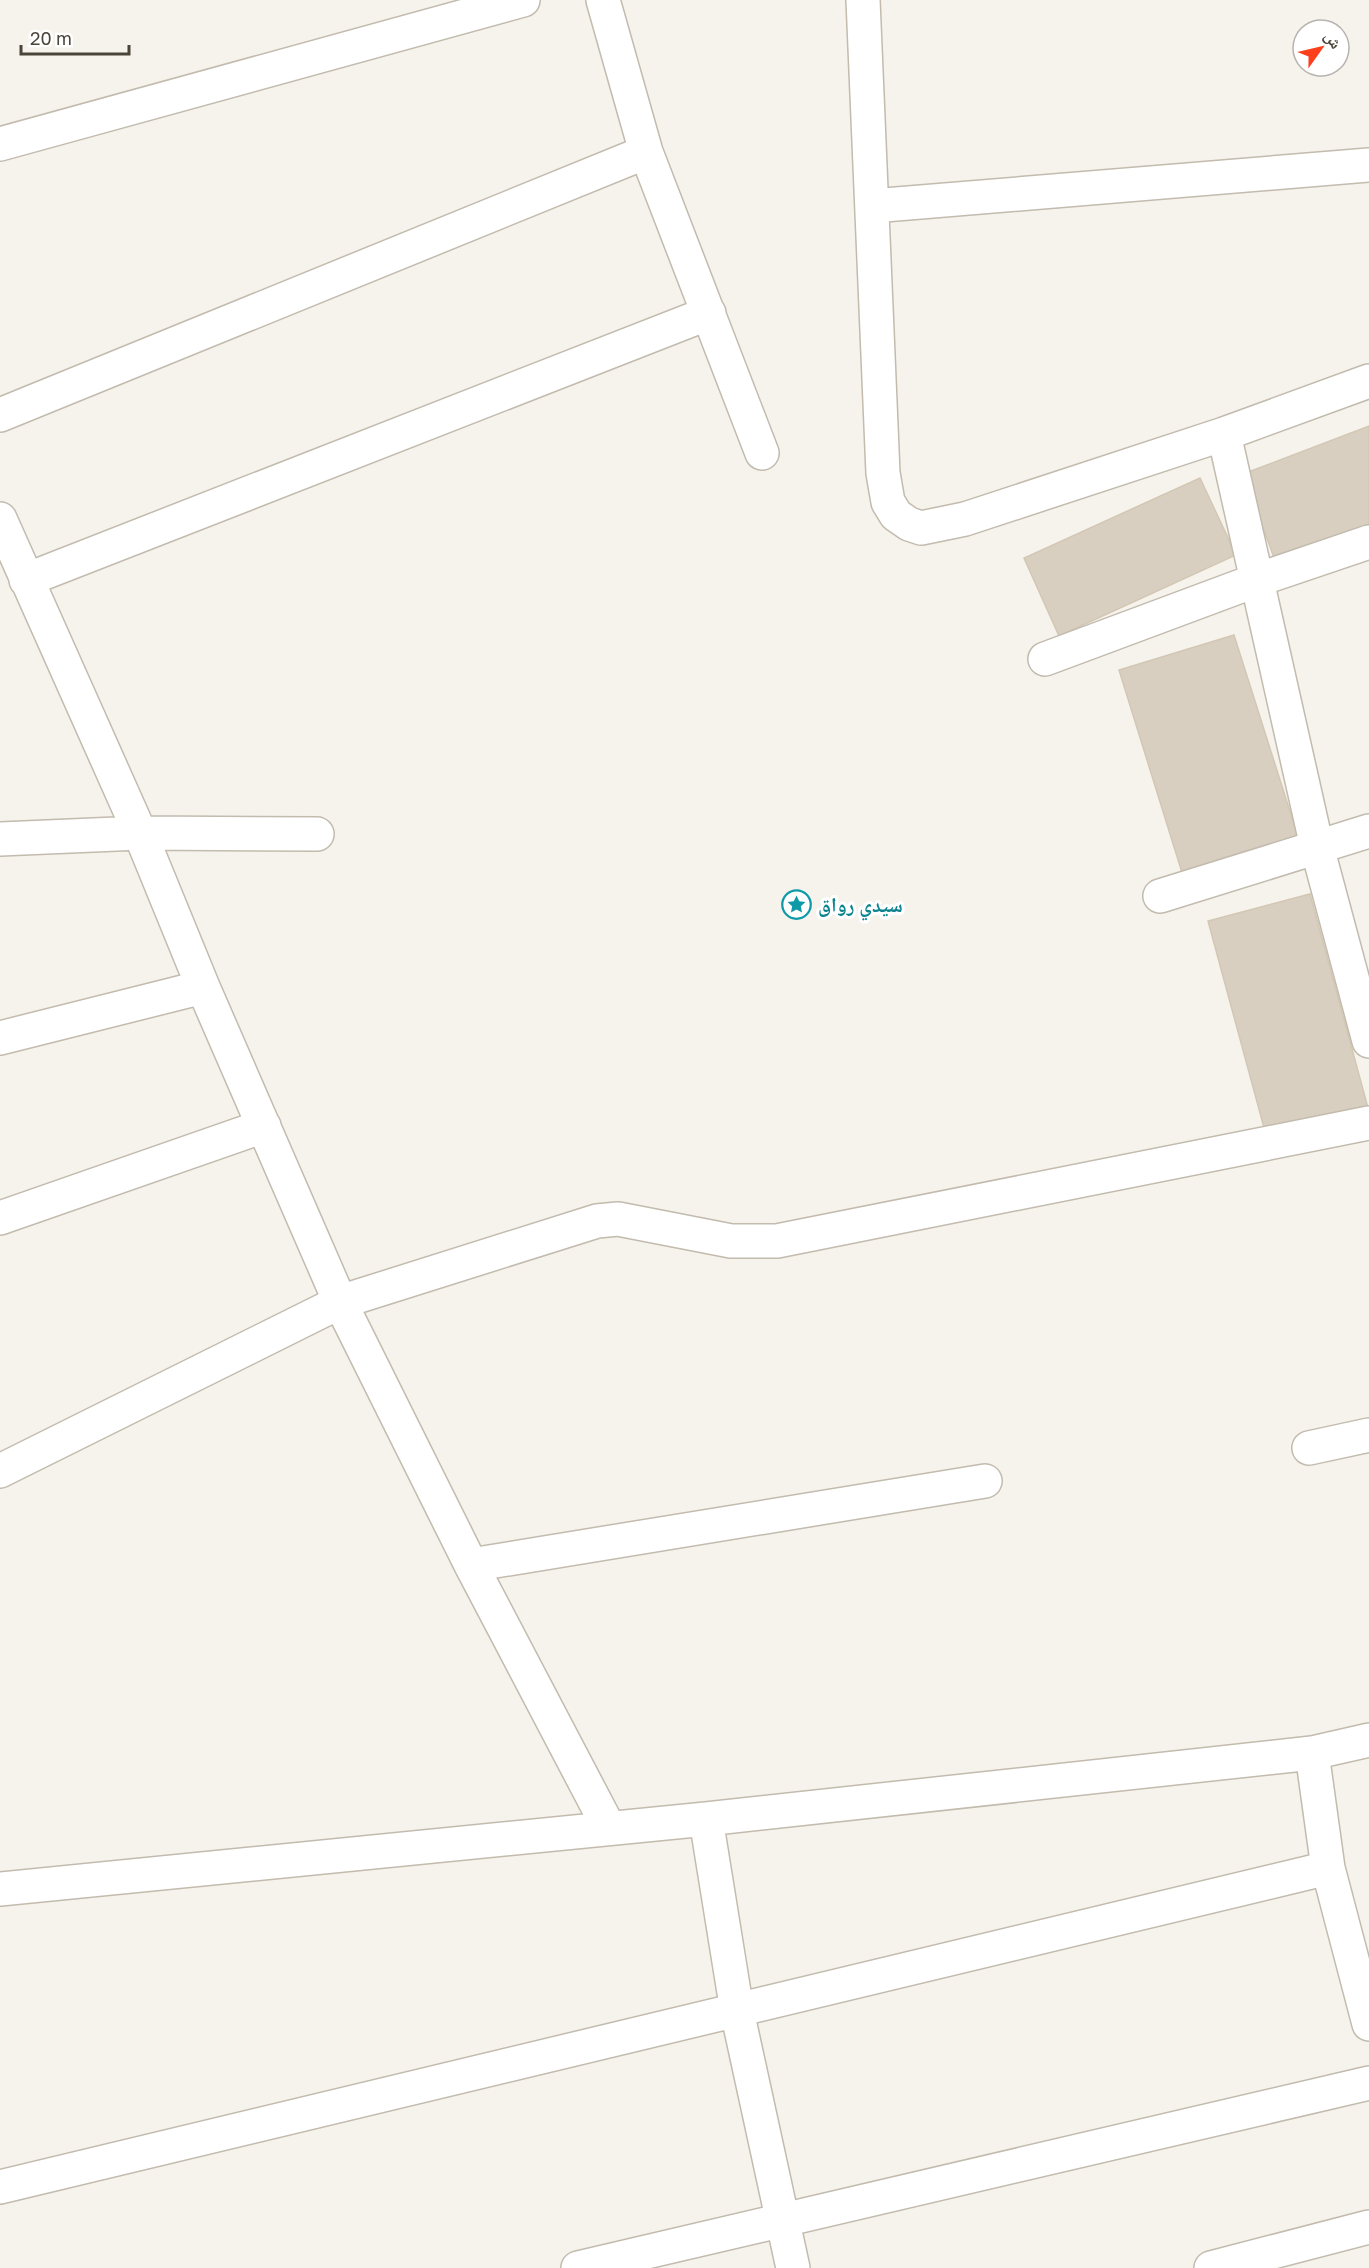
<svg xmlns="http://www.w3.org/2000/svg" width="1369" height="2268" font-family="'Golos Text','Noto Naskh Arabic',sans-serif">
<rect width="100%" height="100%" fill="#f6f3ec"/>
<path fill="#d8cfc1" stroke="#d3c7b4" stroke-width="1.5" d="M 1369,426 L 1369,537 L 1279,571 L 1243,474 Z
M 1200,478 L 1236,555 L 1059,636 L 1024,558 Z
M 1234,635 L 1300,843 L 1184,879 L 1119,670 Z
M 1310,894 L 1368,1108 L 1266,1135 L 1208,921 Z"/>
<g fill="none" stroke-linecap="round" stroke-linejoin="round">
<defs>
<path id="minor" d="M 603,0 L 646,152 L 762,453
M 863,0 L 883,473 L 888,502 L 896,515 L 909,524 L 921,528 L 965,519 L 1224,434 L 1369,381
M 0,144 L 523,0
M 872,206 L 1369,165
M 0,415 L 646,152
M 1224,434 L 1317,847 L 1369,1041
M 0,519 L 140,833 L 203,987 L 340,1302 L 471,1565 L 609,1828
M 26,580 L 709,313
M 1045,659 L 1257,580 L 1369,542
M 0,839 L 140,833 L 317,834
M 1160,896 L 1369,831
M 0,1038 L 203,987
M 0,1218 L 264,1126
M 1309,1448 L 1369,1435
M 0,1471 L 340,1302 L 597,1221 L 618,1219 L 731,1241 L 777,1241 L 1369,1123
M 471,1565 L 985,1481
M 1312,1753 L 1328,1868 L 1369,2024
M 706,1819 L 737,2011 L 793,2268
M 0,1889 L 706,1819 L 1312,1753 L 1369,1740
M 0,2187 L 1328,1868
M 578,2268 L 1369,2083
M 1211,2268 L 1369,2227"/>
</defs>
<use href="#minor" stroke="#c2bbae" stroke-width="36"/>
<use href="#minor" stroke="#fff" stroke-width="33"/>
</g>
<defs>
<symbol id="sight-ring" viewBox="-11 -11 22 22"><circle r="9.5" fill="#fff" stroke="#0f9aa8" stroke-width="1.5"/><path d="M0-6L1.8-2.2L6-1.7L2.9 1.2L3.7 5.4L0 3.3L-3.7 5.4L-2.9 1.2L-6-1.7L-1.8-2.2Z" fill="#0f9aa8"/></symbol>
</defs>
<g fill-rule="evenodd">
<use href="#sight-ring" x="780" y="888" width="33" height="33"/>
</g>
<g text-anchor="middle" stroke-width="6" stroke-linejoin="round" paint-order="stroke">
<g font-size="20" font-weight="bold" fill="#0d838f" stroke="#fff" text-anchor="start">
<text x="818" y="912">سيدي رواق</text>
</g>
</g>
<g transform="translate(1321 48) rotate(56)"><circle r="28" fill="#ffffff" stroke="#b7b4b0" stroke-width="1.5"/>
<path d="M0-4.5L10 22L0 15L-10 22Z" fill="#fc3f1d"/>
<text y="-9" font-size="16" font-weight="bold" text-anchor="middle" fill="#4b4439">ش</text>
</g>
<path d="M21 45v9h108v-9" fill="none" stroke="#4b4439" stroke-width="3"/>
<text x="30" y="45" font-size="18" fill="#4b4439" stroke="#ffffff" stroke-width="4.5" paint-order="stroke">20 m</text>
</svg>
